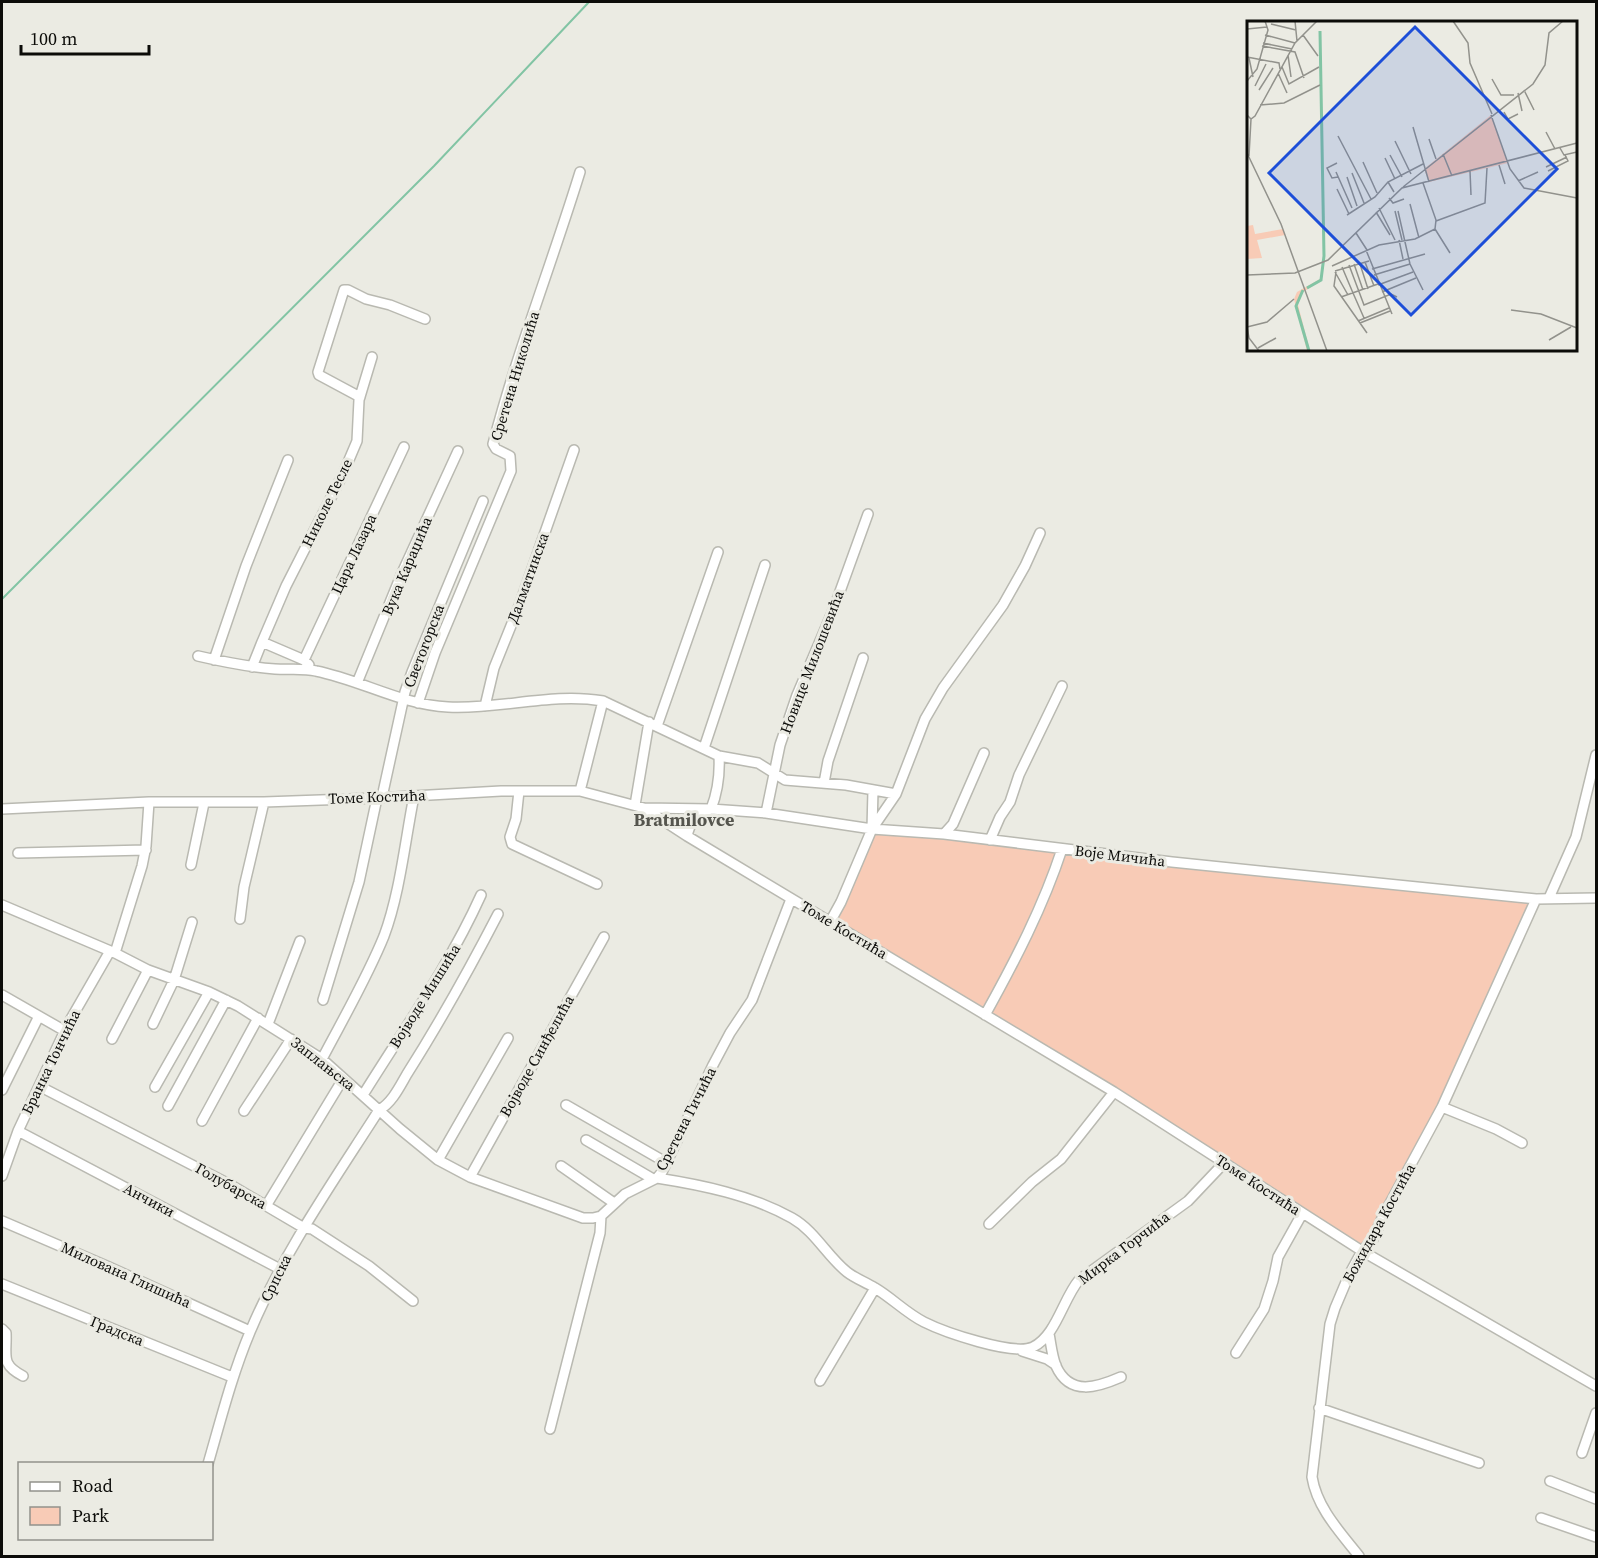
<svg xmlns="http://www.w3.org/2000/svg" width="1598" height="1558" font-family="'Source Serif 4',serif">
<rect width="100%" height="100%" fill="#ebebe3"/>
<path fill="#f8cbb6" d="M 872,829 L 1536,899 L 1442,1107 L 1375,1224 L 1362,1251 L 1114,1092 L 830,922 Z"/>
<g fill="none" stroke-linecap="round" stroke-linejoin="round">
<path stroke="#82c4a4" stroke-width="2" d="M 2,599 L 434,166 L 589,2"/>
<defs>
<path id="minor" d="M 360,397 L 319,375 L 318,372 L 344,290 L 348,290 L 366,299 L 390,305 L 425,319
M 262,642 L 286,586 L 343,474 L 357,441 L 359,400 L 372,357
M 198,656 C 224,662 249,667 275,669 C 289,670 303,668 316,671 C 361,680 402,705 448,707 C 500,710 551,692 603,701
M 214,660 L 246,566 L 288,460
M 304,660 L 404,447
M 252,667 L 262,642 L 304,660 L 309,665
M 357,683 L 402,573 L 458,451
M 418,703 L 435,653 L 511,471 L 510,456 L 496,449 L 493,444 C 517,352 552,263 580,172
M 485,706 L 494,668 L 519,606 L 574,450
M 657,726 L 718,552
M 704,748 L 765,565
M 824,783 L 828,761 L 863,658
M 519,791 L 516,819 L 510,837 L 512,844 L 597,884
M 580,791 L 603,701 L 719,756 L 758,763 L 785,780 L 846,785 L 896,794
M 382,797 L 405,692 L 412,672 L 483,501
M 635,805 L 649,722
M 644,808 L 711,809 L 766,813 L 872,829 L 944,834 L 1172,862 L 1536,899 L 1596,898
M 2,809 L 149,802 L 264,802 L 377,798 L 501,791 L 580,791 L 644,808 L 687,836 L 1114,1092 L 1362,1251 L 1596,1386
M 766,813 L 780,745 L 797,695 L 834,608 L 868,514
M 872,829 L 873,790
M 944,834 L 953,824 L 984,753
M 687,836 C 691,820 696,814 711,809 C 718,791 720,774 719,756
M 990,840 L 1000,817 L 1010,802 L 1019,775 L 1062,686
M 18,853 L 146,850
M 191,865 L 204,803
M 1549,898 L 1576,837 L 1596,755
M 2,905 L 115,953 L 148,970 L 209,992 L 238,1006 L 322,1059 L 400,1129 L 438,1160 L 470,1177 L 583,1218 L 593,1218 L 601,1216
M 240,919 L 244,887 L 264,802
M 830,922 L 841,902 L 872,829 L 896,794 L 925,719 L 943,688 L 1003,605 L 1025,566 L 1040,533
M 115,953 L 142,866 L 146,846 L 149,802
M 2,995 L 65,1031
M 323,1000 L 359,882 L 377,798
M 985,1015 C 1015,961 1043,907 1062,849
M 153,1024 L 174,980 L 192,922
M 268,1024 L 300,941
M 112,1039 L 148,970
M 322,1059 C 343,1019 367,978 384,936 C 400,893 405,841 414,796
M 39,1086 L 229,1184 L 304,1228 L 312,1229 L 369,1266 L 413,1301
M 155,1087 L 209,992
M 2,1090 L 39,1016
M 363,1095 C 404,1029 449,966 481,895
M 566,1105 L 667,1163
M 168,1106 L 226,1000
M 1442,1107 L 1496,1129 L 1522,1143
M 244,1111 L 291,1039
M 202,1121 L 258,1018
M 18,1131 L 280,1269
M 586,1140 L 653,1179
M 438,1160 L 508,1038
M 561,1166 L 614,1203
M 2,1176 L 18,1131 L 68,1024 L 110,951
M 470,1177 L 604,937
M 657,1178 C 702,1185 751,1195 792,1218 C 815,1231 827,1256 847,1272 C 856,1279 866,1282 875,1288 C 892,1298 906,1313 924,1322 C 944,1332 1013,1356 1033,1347 C 1056,1336 1063,1299 1079,1280 L 1188,1201 L 1224,1163
M 266,1206 L 343,1079
M 2,1221 L 109,1267 L 250,1331
M 989,1224 L 1032,1182 L 1061,1159 L 1114,1092
M 2,1284 L 232,1377
M 2,1329 L 6,1333 C 7,1356 0,1364 23,1376
M 1049,1334 C 1051,1344 1052,1356 1056,1366 C 1070,1397 1098,1387 1121,1377
M 1022,1351 L 1047,1359 L 1056,1365
M 1236,1353 L 1264,1309 L 1273,1281 L 1278,1257 L 1302,1214
M 820,1381 L 875,1288
M 1319,1408 L 1479,1463
M 550,1429 L 600,1233 L 601,1216 L 625,1194 L 657,1178 L 662,1172 L 713,1065 L 730,1033 L 752,1000 L 791,899
M 1582,1453 L 1596,1413
M 208,1464 C 221,1419 232,1375 250,1332 C 283,1253 333,1182 379,1110 C 392,1103 400,1086 407,1074 C 440,1022 470,968 498,914
M 1550,1481 L 1596,1499
M 1541,1518 L 1596,1537
M 1359,1556 C 1340,1532 1317,1508 1312,1477 L 1330,1324 L 1335,1308 L 1349,1275 L 1362,1251 L 1373,1239 L 1383,1216 L 1442,1107 L 1536,899"/>
</defs>
<use href="#minor" stroke="#b9b9b1" stroke-width="12"/>
<use href="#minor" stroke="#fff" stroke-width="9"/>
</g>
<g text-anchor="middle" stroke-width="6" stroke-linejoin="round" paint-order="stroke">
<g font-size="15" fill="#0c0c09" stroke="#ebebe3">
<text transform="translate(515 376) rotate(-73)" y="5">Сретена Николића</text>
<text transform="translate(327 503) rotate(-64)" y="5">Николе Тесле</text>
<text transform="translate(354 554) rotate(-65)" y="5">Цара Лазара</text>
<text transform="translate(407 566) rotate(-67)" y="5">Вука Караџића</text>
<text transform="translate(528 578) rotate(-70)" y="5">Далматинска</text>
<text transform="translate(424 646) rotate(-69)" y="5">Светогорска</text>
<text transform="translate(812 662) rotate(-69)" y="5">Новице Милошевића</text>
<text transform="translate(377 797) rotate(-2)" y="5">Томе Костића</text>
<text transform="translate(1120 856) rotate(7)" y="5">Воје Мичића</text>
<text transform="translate(844 930) rotate(31)" y="5">Томе Костића</text>
<text transform="translate(425 996) rotate(-58)" y="5">Војводе Мишића</text>
<text transform="translate(537 1056) rotate(-61)" y="5">Војводе Синђелића</text>
<text transform="translate(51 1062) rotate(-64)" y="5">Бранка Тончића</text>
<text transform="translate(323 1064) rotate(38)" y="5">Заплањска</text>
<text transform="translate(686 1119) rotate(-63)" y="5">Сретена Гичића</text>
<text transform="translate(1258 1185) rotate(33)" y="5">Томе Костића</text>
<text transform="translate(231 1186) rotate(29)" y="5">Голубарска</text>
<text transform="translate(149 1200) rotate(28)" y="5">Анчики</text>
<text transform="translate(1379 1223) rotate(-61)" y="5">Божидара Костића</text>
<text transform="translate(1124 1248) rotate(-37)" y="5">Мирка Горчића</text>
<text transform="translate(126 1275) rotate(24)" y="5">Милована Глишића</text>
<text transform="translate(276 1278) rotate(-64)" y="5">Српска</text>
<text transform="translate(117 1331) rotate(22)" y="5">Градска</text>
</g>
<g font-size="18" font-weight="bold" fill="#55554e" stroke="#ebebe3">
<text x="684" y="826">Bratmilovce</text>
</g>
</g>
<g transform="translate(1247 21)">
<rect width="330" height="330" fill="#ebebe3"/>
<path d="M 244,94 L 261,142 L 182,161 L 177,148 ZM 6,204 L 8,213 L 36,208 L 38,214 L 10,219 L 15,237 L 0,238 L 0,205 ZM 77,241 L 74,260 L 56,271 L 50,280 L 63,330 L 60,330 L 47,278 L 50,271 L 73,258 Z" fill="#f8cbb6"/>
<path fill="none" stroke="#82c4a4" stroke-width="3" d="M 60,267 L 74,259 L 77,235 L 73,10M 56,269 L 49,285 L 62,330"/>
<path fill="none" stroke="#92928c" stroke-width="1.5" d="M 48,0 L 50,20M 206,0 L 221,22 L 223,42 L 245,93M 24,3 L 49,9M 0,8 L 20,6M 18,14 L 48,22M 56,14 L 71,35M 16,22 L 45,28M 15,25 L 48,31 L 57,57M 41,34 L 44,56M 0,36 L 32,42 L 33,48M 2,37 L 6,56M 35,46 L 42,63 L 72,46M 31,52 L 40,72M 245,58 L 254,74 L 267,74M 0,60 L 10,48 L 21,9 L 18,0M 8,65 L 19,43M 12,69 L 26,47M 277,69 L 287,89M 271,72 L 275,90M 13,84 L 37,82 L 73,64M 257,91 L 261,98 L 271,93M 0,94 L 4,98 L 8,95 L 48,22 L 70,0M 244,94 L 263,148 L 277,167 L 330,177M 166,106 L 182,161M 299,111 L 308,128M 91,115 L 124,178M 182,118 L 189,138M 148,120 L 164,153M 313,127 L 317,134 L 330,131M 0,132 L 34,203 L 80,330M 196,133 L 205,155M 143,134 L 155,156M 2,135 L 4,98M 138,137 L 148,158M 116,141 L 130,172M 90,142 L 80,147 L 85,157 L 91,156M 252,144 L 258,163M 299,146 L 320,136M 223,150 L 224,174M 301,150 L 321,140 L 318,134M 89,151 L 105,187M 105,152 L 117,182M 100,156 L 110,185M 271,160 L 291,151M 176,162 L 189,199 L 188,208 L 203,232M 156,166 L 286,63 L 298,44 L 302,12 L 316,0M 90,168 L 102,193M 147,171 L 141,161 L 176,143M 142,177 L 146,182 L 157,178M 163,183 L 172,217M 132,187 L 148,219M 148,190 L 155,219M 151,190 L 163,243 L 176,269M 129,191 L 143,214M 100,194 L 128,176 L 141,161M 189,200 L 238,182 L 240,147M 109,212 L 120,229M 152,219 L 156,238M 119,229 L 145,293M 118,241 L 127,265M 107,243 L 116,269M 113,243 L 121,268M 102,244 L 117,284 L 144,273 L 150,276M 85,245 L 132,224 L 168,218 L 188,208M 95,246 L 106,272M 125,248 L 178,233M 88,250 L 122,240M 88,251 L 101,274M 89,251 L 87,265 L 120,312M 0,254 L 48,252 L 81,239 L 155,167 L 330,122M 127,254 L 163,243M 131,264 L 166,251M 135,271 L 169,257M 106,272 L 117,297M 94,276 L 131,263M 264,289 L 294,293 L 330,307M 111,300 L 142,287M 113,302 L 143,290M 0,306 L 20,301 L 47,278M 0,306 L 2,317 L 12,330M 302,319 L 324,306M 11,327 L 29,317"/>
<path fill="#1d4ed8" fill-opacity="0.15" stroke="#1d4ed8" stroke-width="3" d="M 168,6 L 310,148 L 164,294 L 22,152 Z"/>
<rect width="330" height="330" fill="none" stroke="#0c0c09" stroke-width="3"/>
</g>
<rect width="1598" height="1558" fill="none" stroke="#0c0c09" stroke-width="6"/>
<rect x="18" y="1462" width="195" height="78" fill="#ebebe3" stroke="#92928c" stroke-width="1.5"/>
<rect x="30" y="1482" width="30" height="9" fill="#ffffff" stroke="#92928c" stroke-width="1.5"/>
<text x="72" y="1492" font-size="18" fill="#0c0c09">Road</text>
<rect x="30" y="1507" width="30" height="18" fill="#f8cbb6" stroke="#92928c" stroke-width="1.5"/>
<text x="72" y="1522" font-size="18" fill="#0c0c09">Park</text>
<path d="M21 45v9h128v-9" fill="none" stroke="#0c0c09" stroke-width="3"/>
<text x="30" y="45" font-size="18" fill="#0c0c09" stroke="#ebebe3" stroke-width="4.5" paint-order="stroke">100 m</text>
</svg>
